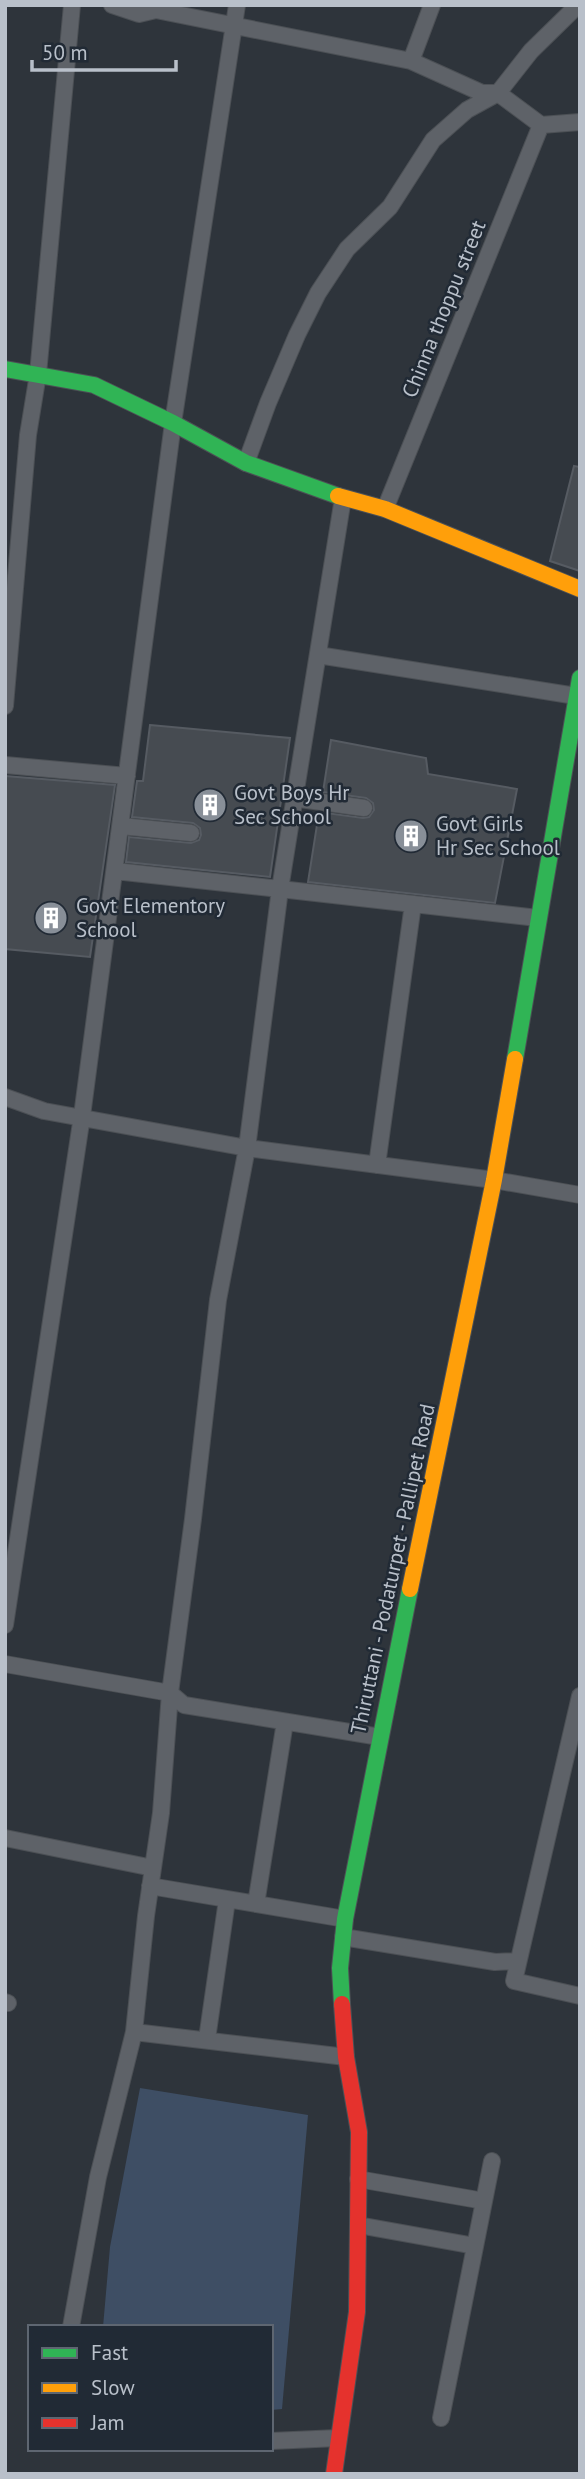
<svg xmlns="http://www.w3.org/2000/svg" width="585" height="2479" font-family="'PT Sans',sans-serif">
<rect width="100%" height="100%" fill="#2e343b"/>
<path fill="#3e4e64" d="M 140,2088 L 308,2115 L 282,2409 L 271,2410 L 271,2327 L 103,2327 L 110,2247 Z"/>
<path fill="#464b51" stroke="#565b62" stroke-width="2" d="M 574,466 L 580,467 L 580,571 L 550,561 Z
M 150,725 L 290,738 L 270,877 L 126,862 L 129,837 L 191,843 L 199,840 L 201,835 L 200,828 L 193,823 L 132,817 L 137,781 L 143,781 Z
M 331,740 L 426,758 L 428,774 L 517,789 L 495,903 L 308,882 L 319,812 L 363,818 L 369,817 L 374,810 L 373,803 L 366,798 L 323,792 Z
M 5,776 L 115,785 L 90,957 L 5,949 Z"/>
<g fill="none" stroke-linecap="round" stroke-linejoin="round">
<defs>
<path id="street" d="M 112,5 L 139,14 L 156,10 L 411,61
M 432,5 L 411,61 L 482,93 L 498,93 L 541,125 L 580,122
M 246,463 L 268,403 L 297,335 L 318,293 L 347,249 L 390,207 L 433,140 L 467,110 L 498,93 L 531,51 L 578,5
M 385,509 L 541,125
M 318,655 L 576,696
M 5,706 L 28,435 L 38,374 L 72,5
M 5,765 L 127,776
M 293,798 L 364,808
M 121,826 L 191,833
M 115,871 L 280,889 L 343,498
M 5,1097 L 44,1111 L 247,1148 L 494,1180 L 580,1195
M 377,1165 L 413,904
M 5,1625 L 82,1116 L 173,423 L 237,5
M 5,1664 L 170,1693 L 184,1705 L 380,1737
M 580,1696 L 514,1981 L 580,1996
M 5,1838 L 153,1868
M 150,1886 L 345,1919
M 256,1904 L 285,1722
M 343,1937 L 495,1962 L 517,1961
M 5,2002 L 8,2003
M 134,2032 L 346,2057
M 207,2039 L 227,1900
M 358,2179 L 484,2201
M 358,2225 L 475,2246
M 71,2327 L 98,2177 L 134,2032 L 146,1916 L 161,1813 L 170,1693 L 193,1519 L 218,1300 L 247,1148 L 280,889 L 538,918
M 441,2418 L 492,2161
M 271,2441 L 338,2438"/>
<path id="fast" d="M 5,369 L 94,385 L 173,423 L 246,463 L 338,496
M 515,1059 L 580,678
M 342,2004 L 340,1968 L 345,1919 L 410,1589"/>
<path id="slow" d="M 338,496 L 385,509 L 580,589
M 410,1589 L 494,1180 L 515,1059"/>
<path id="jam" d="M 334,2474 L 357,2312 L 359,2132 L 346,2057 L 342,2004"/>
</defs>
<use href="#street" stroke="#4c5055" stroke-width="18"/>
<use href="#fast" stroke="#4c5055" stroke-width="18"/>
<use href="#slow" stroke="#4c5055" stroke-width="18"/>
<use href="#jam" stroke="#4c5055" stroke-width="18"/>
<use href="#street" stroke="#5e6268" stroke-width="16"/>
<use href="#fast" stroke="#30b455" stroke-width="16"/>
<use href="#slow" stroke="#ff9f0a" stroke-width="16"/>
<use href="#jam" stroke="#e5322d" stroke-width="16"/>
</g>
<defs>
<symbol id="building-disc" viewBox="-11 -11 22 22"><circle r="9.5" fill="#888f98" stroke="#212a35"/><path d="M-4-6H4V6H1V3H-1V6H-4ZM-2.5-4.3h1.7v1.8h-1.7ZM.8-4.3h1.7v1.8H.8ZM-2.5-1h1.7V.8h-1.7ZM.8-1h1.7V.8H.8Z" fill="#fff"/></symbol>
</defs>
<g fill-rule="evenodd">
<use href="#building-disc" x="191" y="786" width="38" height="38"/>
<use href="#building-disc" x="392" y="817" width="38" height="38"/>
<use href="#building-disc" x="32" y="899" width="38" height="38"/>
</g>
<g text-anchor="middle" stroke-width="5" stroke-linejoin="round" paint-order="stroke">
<g font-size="21" fill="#b9c0ca" stroke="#212a35">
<text transform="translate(444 309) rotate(-68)" y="7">Chinna thoppu street</text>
<text transform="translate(393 1569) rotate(-78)" y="7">Thiruttani - Podaturpet - Pallipet Road</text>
</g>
<g font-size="21" fill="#b9c0ca" stroke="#212a35" text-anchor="start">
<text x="234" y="800">Govt Boys Hr<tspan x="234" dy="24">Sec School</tspan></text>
<text x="436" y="831">Govt Girls<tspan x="436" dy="24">Hr Sec School</tspan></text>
<text x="76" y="913">Govt Elementory<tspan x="76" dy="24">School</tspan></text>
</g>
</g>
<rect width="585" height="2479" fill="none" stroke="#b9c0ca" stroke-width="14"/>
<rect x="28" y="2325" width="245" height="126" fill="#212a35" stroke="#5e6671" stroke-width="2"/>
<rect x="42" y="2348" width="35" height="10" fill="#30b455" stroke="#5e6671" stroke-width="2"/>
<text x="91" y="2360" font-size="21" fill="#b9c0ca">Fast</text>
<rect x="42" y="2383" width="35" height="10" fill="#ff9f0a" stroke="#5e6671" stroke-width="2"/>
<text x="91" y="2395" font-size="21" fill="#b9c0ca">Slow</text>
<rect x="42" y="2418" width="35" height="10" fill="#e5322d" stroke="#5e6671" stroke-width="2"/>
<text x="91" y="2430" font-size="21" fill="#b9c0ca">Jam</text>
<path d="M32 60v10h144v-10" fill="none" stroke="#b9c0ca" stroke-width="3.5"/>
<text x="42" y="60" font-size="21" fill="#b9c0ca" stroke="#212a35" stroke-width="5" paint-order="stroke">50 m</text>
</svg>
